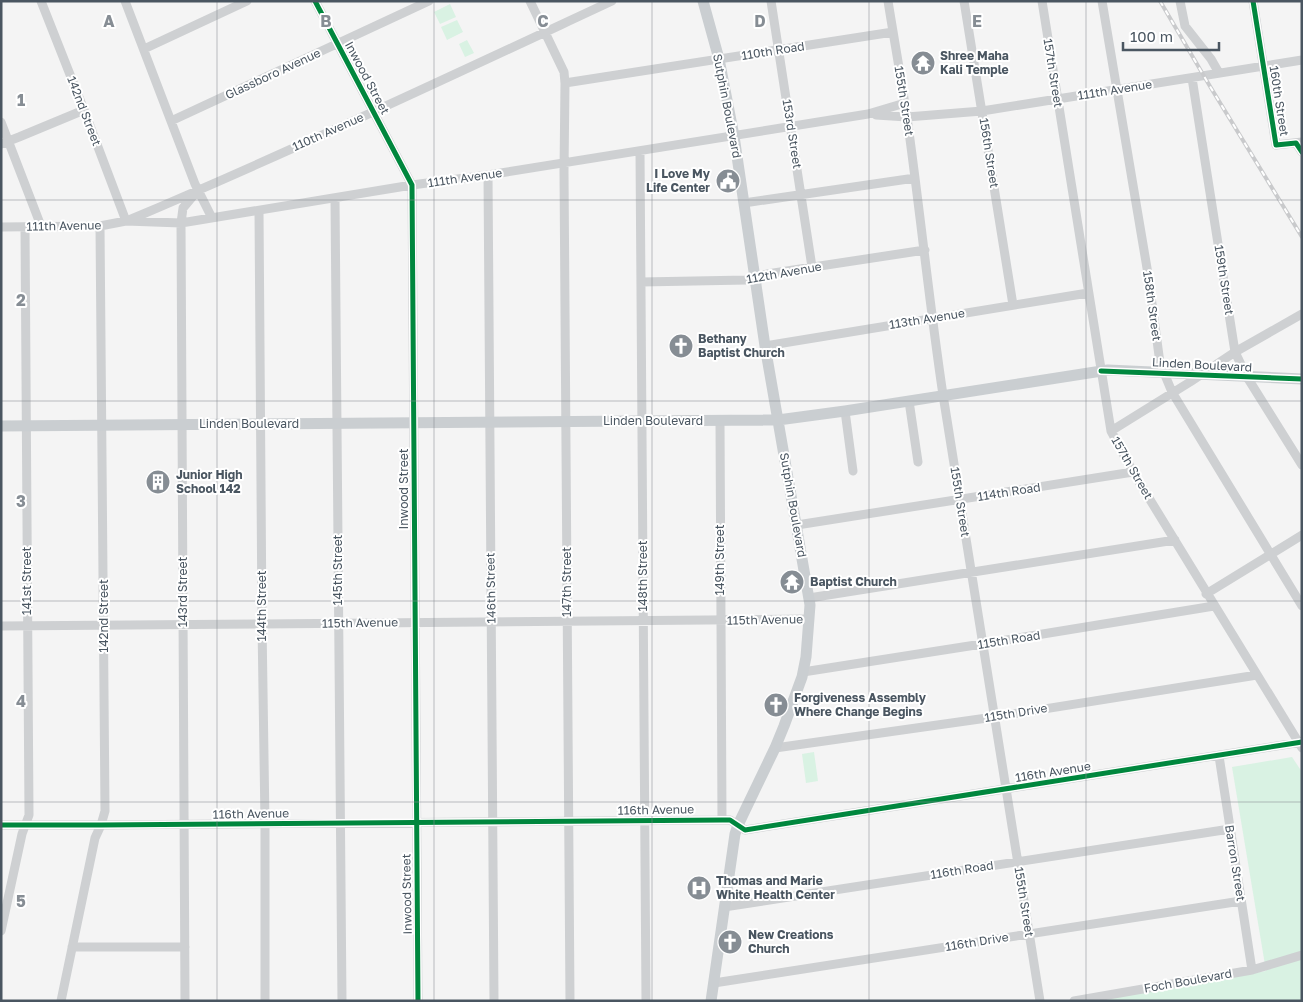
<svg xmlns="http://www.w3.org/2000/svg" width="1303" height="1002" font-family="'Golos Text',sans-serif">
<rect width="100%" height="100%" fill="#f4f4f4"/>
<path fill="#d9f2e3" d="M 450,4 L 456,17 L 440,24 L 434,12 Z
M 457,20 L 463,32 L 447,40 L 441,27 Z
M 467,40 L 474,53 L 465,57 L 459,44 Z
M 814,752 L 818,781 L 806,783 L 802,754 Z
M 1292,757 L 1302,772 L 1302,1001 L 1091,1001 L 1266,971 L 1232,767 Z"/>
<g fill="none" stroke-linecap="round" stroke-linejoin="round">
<path stroke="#ced0d2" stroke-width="9" d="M 41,1 L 84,110 L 126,221
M 125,1 L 195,184 L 212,218
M 315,1 L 412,185 L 418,1001
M 530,1 L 564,72 L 565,83 L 564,171 L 570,1001
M 771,1 L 812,267
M 888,1 C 895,45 903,88 909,132 C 921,220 930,308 943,395 L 1040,1001
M 964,1 L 1013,305
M 1042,1 L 1111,431 L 1133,472 L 1302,748
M 1102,1 L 1148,274 L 1160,363 L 1172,392 L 1302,606
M 1180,1 L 1185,26 L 1211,59 L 1219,73
M 1253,1 L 1276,145 L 1302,142
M 144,49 L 247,1
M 1192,78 L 1235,352 L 1247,377 L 1302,465
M 565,83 L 893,32
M 876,115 L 907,117 L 982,111 L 1302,60
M 171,121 L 429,1
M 1,122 L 41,226
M 1296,143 L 1302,152
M 1,144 L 19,137 L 84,110
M 640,151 L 646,1001
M 488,175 L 494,1001
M 335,199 L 342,1001
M 744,203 L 915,178
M 259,211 L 262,624 L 265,823 L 265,1001
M 129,220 C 292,151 451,76 612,1
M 1,227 L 100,226 L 126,221 L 181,223 L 412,185 L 488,175 L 868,114 L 905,103
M 641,282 L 747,280 L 767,274 L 925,250
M 765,346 L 1088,293
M 909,401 L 918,462
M 845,411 L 853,471
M 720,421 L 722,820
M 1111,431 L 1190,382 L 1235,352 L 1302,314
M 797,525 L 1133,472
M 1206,594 L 1302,535
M 809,598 L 1175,540
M 1,626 L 262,624 L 809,619
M 803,672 L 982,644 L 1214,606
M 775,748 L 994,717 L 1257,675
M 1219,756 L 1252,970
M 1,825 L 101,825 L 722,820 L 730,820 L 745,830 L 1302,742
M 724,907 L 1230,829
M 1,931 L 22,834 L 29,815 L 25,227
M 72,947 L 185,947
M 714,983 L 1241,901
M 61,1001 L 95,838 L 101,825 L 105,811 L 100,226
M 185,1001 L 181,223 L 183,208 L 198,190
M 1074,1001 L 1252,970 L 1302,955"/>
<path stroke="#caced1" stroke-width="11" d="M 703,1 L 719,59 L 734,136 L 765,346 L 810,605 L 806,657 L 802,677 L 784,726 L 775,748 L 738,825 L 735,834 L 711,1001
M 1,426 L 778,420 L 845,411 L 1108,370 L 1302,379"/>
<defs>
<path id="rail" d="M 1160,1 L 1211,88 L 1302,237"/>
</defs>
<use href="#rail" stroke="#c9cacc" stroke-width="4"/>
<use href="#rail" stroke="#fff" stroke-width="2" stroke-dasharray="5.5" stroke-linecap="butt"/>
<defs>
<path id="cycleway" d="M 315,1 L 412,185 L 418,1001
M 1253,1 L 1276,145 L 1296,143 L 1302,152
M 1101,371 L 1302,379
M 1,825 L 101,825 L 722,820 L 730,820 L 745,830 L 1302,742"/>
</defs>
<use href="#cycleway" stroke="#fff" stroke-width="8"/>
<use href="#cycleway" stroke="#00873e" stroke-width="5"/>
</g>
<path fill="none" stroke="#868d94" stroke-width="1" stroke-opacity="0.55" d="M 217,1 L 217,1001M 434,1 L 434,1001M 652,1 L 652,1001M 869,1 L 869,1001M 1086,1 L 1086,1001M 1,200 L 1302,200M 1,401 L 1302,401M 1,601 L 1302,601M 1,802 L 1302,802"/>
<defs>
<symbol id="temple-disc" viewBox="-11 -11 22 22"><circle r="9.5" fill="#868d94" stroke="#fff"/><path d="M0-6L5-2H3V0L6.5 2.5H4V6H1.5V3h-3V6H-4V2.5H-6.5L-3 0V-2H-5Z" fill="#fff"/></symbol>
<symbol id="civic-disc" viewBox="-11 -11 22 22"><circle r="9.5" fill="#868d94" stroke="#fff"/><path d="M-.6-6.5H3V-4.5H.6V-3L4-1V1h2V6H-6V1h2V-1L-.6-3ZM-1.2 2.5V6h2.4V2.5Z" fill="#fff"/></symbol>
<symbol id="church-disc" viewBox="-11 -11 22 22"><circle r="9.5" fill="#868d94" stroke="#fff"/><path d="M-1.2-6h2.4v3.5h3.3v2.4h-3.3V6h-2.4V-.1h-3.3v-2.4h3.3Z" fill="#fff"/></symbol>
<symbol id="building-disc" viewBox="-11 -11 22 22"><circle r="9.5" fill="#868d94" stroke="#fff"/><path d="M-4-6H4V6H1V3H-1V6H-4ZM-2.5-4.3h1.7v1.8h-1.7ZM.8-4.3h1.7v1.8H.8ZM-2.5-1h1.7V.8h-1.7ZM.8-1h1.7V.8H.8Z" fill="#fff"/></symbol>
<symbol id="hospital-disc" viewBox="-11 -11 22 22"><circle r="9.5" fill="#868d94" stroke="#fff"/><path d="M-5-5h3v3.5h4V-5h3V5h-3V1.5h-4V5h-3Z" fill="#fff"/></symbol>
</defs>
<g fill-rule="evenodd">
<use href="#temple-disc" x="909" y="49" width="28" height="28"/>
<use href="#civic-disc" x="714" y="167" width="28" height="28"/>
<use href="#church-disc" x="667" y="332" width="28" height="28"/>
<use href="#building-disc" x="144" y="468" width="28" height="28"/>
<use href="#temple-disc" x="778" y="568" width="28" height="28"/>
<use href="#church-disc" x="762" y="691" width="28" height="28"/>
<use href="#hospital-disc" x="685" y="874" width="28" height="28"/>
<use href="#church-disc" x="716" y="928" width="28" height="28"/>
</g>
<g text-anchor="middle" stroke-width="4" stroke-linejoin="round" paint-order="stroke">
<g font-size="12" fill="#4a5661" stroke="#fff">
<text transform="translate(773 51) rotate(-9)" y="4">110th Road</text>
<text transform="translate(1053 73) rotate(81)" y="4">157th Street</text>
<text transform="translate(273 74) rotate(-25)" y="4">Glassboro Avenue</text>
<text transform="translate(367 78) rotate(62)" y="4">Inwood Street</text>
<text transform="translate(1115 90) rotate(-9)" y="4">111th Avenue</text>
<text transform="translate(904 101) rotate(81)" y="4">155th Street</text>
<text transform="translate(1279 101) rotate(81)" y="4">160th Street</text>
<text transform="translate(727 106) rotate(79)" y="4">Sutphin Boulevard</text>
<text transform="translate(84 111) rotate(69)" y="4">142nd Street</text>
<text transform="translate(328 132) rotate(-24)" y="4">110th Avenue</text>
<text transform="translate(792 134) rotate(81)" y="4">153rd Street</text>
<text transform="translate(989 153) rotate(81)" y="4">156th Street</text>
<text transform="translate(465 178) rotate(-8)" y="4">111th Avenue</text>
<text transform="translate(64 226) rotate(-1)" y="4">111th Avenue</text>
<text transform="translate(784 273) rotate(-10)" y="4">112th Avenue</text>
<text transform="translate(1224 280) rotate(81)" y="4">159th Street</text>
<text transform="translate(1152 306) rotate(82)" y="4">158th Street</text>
<text transform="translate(927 319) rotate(-9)" y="4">113th Avenue</text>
<text transform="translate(1202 365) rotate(3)" y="4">Linden Boulevard</text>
<text x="653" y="425">Linden Boulevard</text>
<text x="249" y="428">Linden Boulevard</text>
<text transform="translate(1132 468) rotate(60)" y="4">157th Street</text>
<text transform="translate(404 489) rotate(-90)" y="4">Inwood Street</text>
<text transform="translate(1009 492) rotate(-9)" y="4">114th Road</text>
<text transform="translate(960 502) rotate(81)" y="4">155th Street</text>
<text transform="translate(793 505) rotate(80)" y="4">Sutphin Boulevard</text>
<text transform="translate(720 560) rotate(-90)" y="4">149th Street</text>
<text transform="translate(338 570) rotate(-90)" y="4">145th Street</text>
<text transform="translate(643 576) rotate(-90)" y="4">148th Street</text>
<text transform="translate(27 581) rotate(-90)" y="4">141st Street</text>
<text transform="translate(567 582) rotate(-90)" y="4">147th Street</text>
<text transform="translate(491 588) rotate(-91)" y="4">146th Street</text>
<text transform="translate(183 592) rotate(-90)" y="4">143rd Street</text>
<text transform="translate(262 606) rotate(-90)" y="4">144th Street</text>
<text transform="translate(104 616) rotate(-90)" y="4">142nd Street</text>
<text transform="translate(765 620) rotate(-1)" y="4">115th Avenue</text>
<text transform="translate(360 623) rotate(-1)" y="4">115th Avenue</text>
<text transform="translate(1009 640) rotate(-9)" y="4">115th Road</text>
<text transform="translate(1016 713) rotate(-9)" y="4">115th Drive</text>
<text transform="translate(1053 772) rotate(-9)" y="4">116th Avenue</text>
<text transform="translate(656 810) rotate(-1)" y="4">116th Avenue</text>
<text transform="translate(251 814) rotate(-1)" y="4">116th Avenue</text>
<text transform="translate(1235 863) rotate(81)" y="4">Barron Street</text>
<text transform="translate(962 870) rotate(-9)" y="4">116th Road</text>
<text transform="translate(407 894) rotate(-91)" y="4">Inwood Street</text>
<text transform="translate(1024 902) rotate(81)" y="4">155th Street</text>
<text transform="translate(977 942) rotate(-9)" y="4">116th Drive</text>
<text transform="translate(1188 981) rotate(-10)" y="4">Foch Boulevard</text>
</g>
<g font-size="12" font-weight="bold" fill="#4a5661" stroke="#fff" text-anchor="start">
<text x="940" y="60">Shree Maha<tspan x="940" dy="14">Kali Temple</tspan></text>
<text x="710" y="178" text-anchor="end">I Love My<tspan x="710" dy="14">Life Center</tspan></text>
<text x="698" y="343">Bethany<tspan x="698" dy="14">Baptist Church</tspan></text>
<text x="176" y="479">Junior High<tspan x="176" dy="14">School 142</tspan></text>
<text x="810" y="586">Baptist Church</text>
<text x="794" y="702">Forgiveness Assembly<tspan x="794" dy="14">Where Change Begins</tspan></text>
<text x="716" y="885">Thomas and Marie<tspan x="716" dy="14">White Health Center</tspan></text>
<text x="748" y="939">New Creations<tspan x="748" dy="14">Church</tspan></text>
</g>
</g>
<g font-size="16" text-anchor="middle" font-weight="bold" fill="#868d94" stroke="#fff" stroke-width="4" stroke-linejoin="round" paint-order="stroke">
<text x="109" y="27">A</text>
<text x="326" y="27">B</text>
<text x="543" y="27">C</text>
<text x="760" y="27">D</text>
<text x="977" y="27">E</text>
<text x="21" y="106">1</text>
<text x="21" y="306">2</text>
<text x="21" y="507">3</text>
<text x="21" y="707">4</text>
<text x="21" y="907">5</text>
</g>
<rect width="1303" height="1002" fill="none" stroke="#4a5661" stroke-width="5"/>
<path d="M1123 42v8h96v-8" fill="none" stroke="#4a5661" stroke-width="2.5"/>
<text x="1130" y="42" font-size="15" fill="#4a5661" stroke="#ffffff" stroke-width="4" paint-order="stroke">100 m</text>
</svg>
